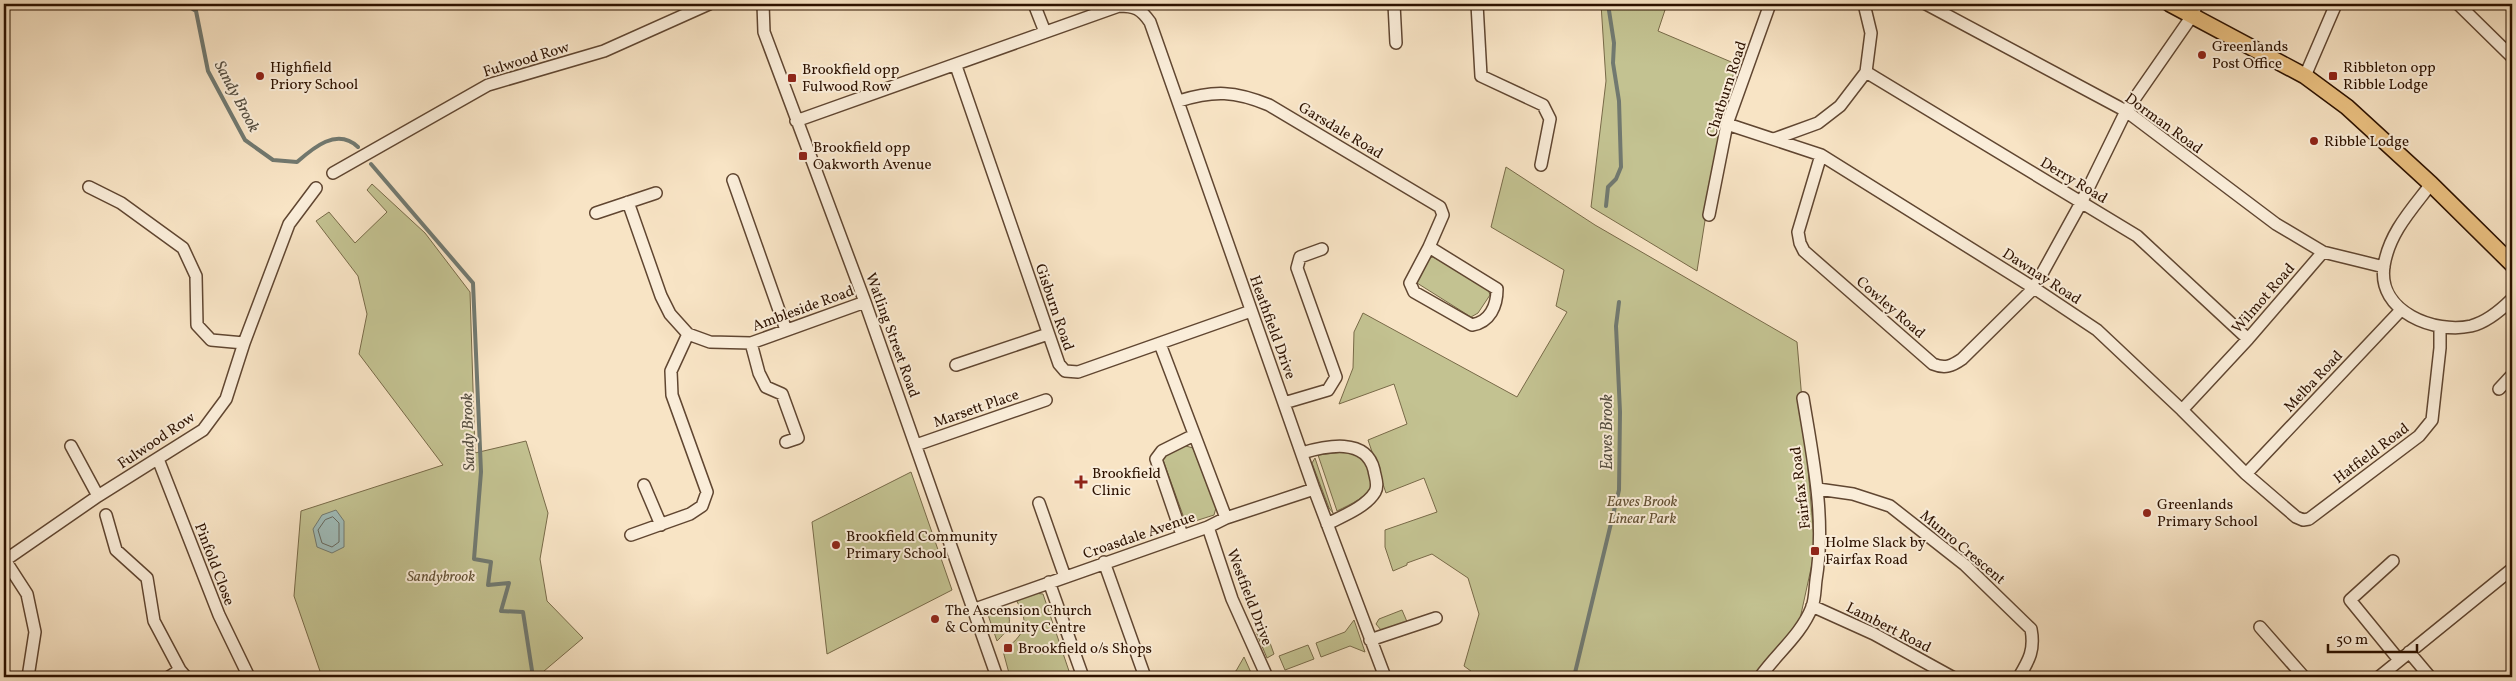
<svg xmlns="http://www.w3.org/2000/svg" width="2516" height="681" font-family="Vollkorn,serif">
<rect width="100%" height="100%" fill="#f8e4c5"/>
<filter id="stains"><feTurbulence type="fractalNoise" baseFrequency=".004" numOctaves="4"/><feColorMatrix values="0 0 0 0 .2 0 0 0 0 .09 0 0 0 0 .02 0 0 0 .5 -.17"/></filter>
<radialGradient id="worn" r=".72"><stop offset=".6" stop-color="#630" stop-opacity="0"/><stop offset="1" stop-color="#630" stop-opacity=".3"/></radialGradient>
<path fill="#c3c291" stroke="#786a48" d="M 1601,4 L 1667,4 L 1658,31 L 1736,64 L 1720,126 L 1697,271 L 1591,207 L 1606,81 Z
M 1506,167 L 1595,225 L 1797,342 L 1815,550 L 1798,628 L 1752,677 L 1479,677 L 1464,666 L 1479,614 L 1468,578 L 1432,554 L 1407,563 L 1407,565 L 1393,571 L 1385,547 L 1385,530 L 1437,512 L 1424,478 L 1386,493 L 1368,440 L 1407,424 L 1394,384 L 1339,404 L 1353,368 L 1354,332 L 1363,313 L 1517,397 L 1567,312 L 1556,306 L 1564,270 L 1491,227 Z
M 372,184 L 425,233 L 470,292 L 475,453 L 526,441 L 548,513 L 540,559 L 547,601 L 583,638 L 537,677 L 322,677 L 294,596 L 301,511 L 443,465 L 359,354 L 367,314 L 358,276 L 316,221 L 329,212 L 355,243 L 387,212 L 367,190 Z
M 1433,257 L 1487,286 L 1490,295 L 1478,313 L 1471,317 L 1417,283 L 1417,276 L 1426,259 Z
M 1186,446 L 1193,448 L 1216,508 L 1214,515 L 1189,523 L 1184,518 L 1163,460 C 1166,451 1178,449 1186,446 Z
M 1352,451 L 1361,453 L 1374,482 C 1368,497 1351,504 1337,511 L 1318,455 Z
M 1315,458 L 1333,513 L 1329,508 L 1312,463 Z
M 911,472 L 952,590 L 827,654 L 812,522 Z
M 1034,593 L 1043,594 L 1071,677 L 1010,677 L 1003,651 C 1024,635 1031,624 1016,600 Z
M 996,606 L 1007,610 C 1013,625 1007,631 997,641 L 986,609 Z
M 1402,610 L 1408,624 L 1381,630 L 1376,624 L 1379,619 Z
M 1354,620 L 1365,652 L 1350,646 L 1321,657 L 1316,643 L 1345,632 Z
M 1265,629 L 1274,654 L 1267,658 L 1256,632 Z
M 1308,645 L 1314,659 L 1285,670 L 1279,656 Z
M 1244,657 L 1253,677 L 1222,677 L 1236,671 Z"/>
<path fill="#9fbdbb" stroke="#717970" d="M 336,510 L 344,521 L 344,547 L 332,553 L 317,547 L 313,529 L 322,515 Z"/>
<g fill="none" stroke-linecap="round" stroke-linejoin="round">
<path stroke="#66685e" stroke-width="1" d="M 333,517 L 339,523 L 339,542 L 332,547 L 322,543 L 318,530 L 325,520 Z"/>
<path stroke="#717970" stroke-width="4" d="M 185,4 L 196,11 L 208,71 L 245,140 L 273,160 L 297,162 C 313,148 337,127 358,147
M 371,164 L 473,283 L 481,472 L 474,559 L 491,562 L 488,585 L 509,583 L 501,611 L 523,612 L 533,677
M 1606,206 L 1608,187 L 1616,179 L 1621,167 L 1619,101 L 1613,63 L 1614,43 L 1608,4
M 1574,677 L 1619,490 L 1620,412 L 1616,326 L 1619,302"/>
<defs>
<path id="minor" d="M 763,4 L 764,32 L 865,302 L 997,677
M 1034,4 L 1045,32
M 1394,4 L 1396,43
M 1477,4 L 1481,76 L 1543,105 L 1550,119 L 1541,165
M 1926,4 L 2126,111 L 2276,224 L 2323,252
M 2458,4 L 2512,57
M 956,66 L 1059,364 L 1065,371 L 1078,372 L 1251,311
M 1866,72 L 2137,236 L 2248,339
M 2305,76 L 2336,4
M 1179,101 C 1214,90 1235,91 1269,105 L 1440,207 L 1443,215 L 1429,247 L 1497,289 C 1497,306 1490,322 1472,325 L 1414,292 L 1410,283 L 1429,247
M 796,121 L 1119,6 C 1135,6 1141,9 1150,22 L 1314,489 L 1385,677
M 1727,124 L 1821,155 L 2034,288 L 2097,330 L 2182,410 L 2246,474 L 2296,517 L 2303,520 L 2309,519 L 2419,436 L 2432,420 L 2440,348 L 2440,328
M 1774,139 L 1818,123 L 1840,106 L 1866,72 L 1871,33 L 1864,4
M 1821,155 L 1798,232 L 1800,243 L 1804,251 L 1933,364 C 1945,369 1952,366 1962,359 L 2034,288 L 2082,201 L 2126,111 L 2192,16 L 2197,4
M 333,173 L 488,85 L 604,51 L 709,4
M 733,180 L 786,330
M 2431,184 C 2412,209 2389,233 2384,266 C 2377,312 2435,334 2471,326 C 2487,322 2501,310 2512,299
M 89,187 L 121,203 L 183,248 L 196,276 L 197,325 L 211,340 L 244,343
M 628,202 L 661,296 L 670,314 L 688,334 L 710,342 L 751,343 L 865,302
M 596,213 L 656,193
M 1709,215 L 1727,124 L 1770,4
M 751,343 L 759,373 L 766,387 L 782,394 L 798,438 L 786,442
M 1160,344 L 1226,518
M 956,365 L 1048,334
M 2499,389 L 2512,375
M 1284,403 L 1328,390 L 1336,377 L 1297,268 L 1300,257 L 1322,249
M 2182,410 L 2248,339 L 2323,252 L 2384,267
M 916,445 L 1046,400
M 71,446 L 98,496
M 1302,453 C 1326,446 1366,437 1374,470 C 1375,477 1379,485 1375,492 C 1366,507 1343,516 1327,524
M 158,459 L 219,615 L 249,677
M 2246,474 L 2401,310
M 644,485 L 661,525
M 1818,489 L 1853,494 L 1890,506 L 1965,565 L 2031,629 C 2035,650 2029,660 2019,677
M 1039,503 L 1065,577
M 106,515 L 116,550 L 147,578 L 154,621 L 180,670 L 186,677
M 1208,527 L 1232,599 L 1267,677
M 631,535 L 690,514 L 702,506 L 707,492 L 672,395 L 671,371 L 688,334
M 1182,535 L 1156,459 L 1162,451 L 1194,435
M 5,560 L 27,594 L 35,632 L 28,677
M 4,561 L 98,496 L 203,430 L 226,399 L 244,343 L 289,224 L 316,188
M 2393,561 L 2350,600 L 2399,660
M 1104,562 L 1145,677
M 1049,582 L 1083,677
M 1812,606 L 1874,634 L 1952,677
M 975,609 L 1208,527 L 1226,518 L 1314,489
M 2260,627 L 2304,677
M 1370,640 L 1436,618
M 2409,652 L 2430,677
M 169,677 L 180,670
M 1760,677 C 1777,653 1801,635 1812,607 C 1815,599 1815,588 1816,580 C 1826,519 1813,459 1803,398
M 2379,677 L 2512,569"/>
<path id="major" d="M 2170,4 L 2305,76 L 2347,107 L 2431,184 L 2512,264"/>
</defs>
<use href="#minor" stroke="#604631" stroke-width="14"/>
<use href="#major" stroke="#2d1200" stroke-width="18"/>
<use href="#minor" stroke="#faedd9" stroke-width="11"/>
<use href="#major" stroke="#ecc282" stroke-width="15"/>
</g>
<g fill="#8f2418" stroke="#faedd9" stroke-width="2">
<circle cx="2202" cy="55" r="5"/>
<circle cx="260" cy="76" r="5"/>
<rect x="2328" y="71" width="10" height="10" rx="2.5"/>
<rect x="787" y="73" width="10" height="10" rx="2.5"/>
<circle cx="2314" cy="141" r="5"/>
<rect x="798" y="151" width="10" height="10" rx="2.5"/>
<path d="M1078.5 474.5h5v5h5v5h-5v5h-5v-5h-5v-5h5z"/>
<circle cx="2147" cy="513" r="5"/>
<circle cx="836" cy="545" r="5"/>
<rect x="1810" y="546" width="10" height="10" rx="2.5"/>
<circle cx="935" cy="619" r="5"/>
<rect x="1003" y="643" width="10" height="10" rx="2.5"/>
</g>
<g text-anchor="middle" stroke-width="4" stroke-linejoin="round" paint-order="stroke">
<g font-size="15" fill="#2d1200" stroke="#faedd9" text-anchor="start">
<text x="2212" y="51">Greenlands<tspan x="2212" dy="17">Post Office</tspan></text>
<text x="270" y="72">Highfield<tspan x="270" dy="17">Priory School</tspan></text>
<text x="2343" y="72">Ribbleton opp<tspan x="2343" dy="17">Ribble Lodge</tspan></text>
<text x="802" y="74">Brookfield opp<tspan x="802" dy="17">Fulwood Row</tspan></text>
<text x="2324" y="146">Ribble Lodge</text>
<text x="813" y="152">Brookfield opp<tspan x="813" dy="17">Oakworth Avenue</tspan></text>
<text x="1092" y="478">Brookfield<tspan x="1092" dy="17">Clinic</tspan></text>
<text x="2157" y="509">Greenlands<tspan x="2157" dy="17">Primary School</tspan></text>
<text x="846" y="541">Brookfield Community<tspan x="846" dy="17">Primary School</tspan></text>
<text x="1825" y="547">Holme Slack by<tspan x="1825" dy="17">Fairfax Road</tspan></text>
<text x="945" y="615">The Ascension Church<tspan x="945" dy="17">&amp; Community Centre</tspan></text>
<text x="1018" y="653">Brookfield o/s Shops</text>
</g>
<g font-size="15" fill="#2d1200" stroke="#faedd9">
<text transform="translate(526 59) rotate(-17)" y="5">Fulwood Row</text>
<text transform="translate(1726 89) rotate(-72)" y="5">Chatburn Road</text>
<text transform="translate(2164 123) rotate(36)" y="5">Dorman Road</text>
<text transform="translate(1341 130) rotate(31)" y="5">Garsdale Road</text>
<text transform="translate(2074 180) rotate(31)" y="5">Derry Road</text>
<text transform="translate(2042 276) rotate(33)" y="5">Dawnay Road</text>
<text transform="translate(2263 298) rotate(-49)" y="5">Wilmot Road</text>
<text transform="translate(1055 307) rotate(71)" y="5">Gisburn Road</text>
<text transform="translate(1891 307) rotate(41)" y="5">Cowley Road</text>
<text transform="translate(803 308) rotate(-20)" y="5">Ambleside Road</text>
<text transform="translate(1273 327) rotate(70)" y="5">Heathfield Drive</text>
<text transform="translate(893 335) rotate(70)" y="5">Watling Street Road</text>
<text transform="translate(2313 381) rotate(-47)" y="5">Melba Road</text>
<text transform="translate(976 408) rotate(-19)" y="5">Marsett Place</text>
<text transform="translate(156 440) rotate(-34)" y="5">Fulwood Row</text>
<text transform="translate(2371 453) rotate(-37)" y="5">Hatfield Road</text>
<text transform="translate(1800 488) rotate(-97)" y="5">Fairfax Road</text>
<text transform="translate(1139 535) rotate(-19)" y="5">Croasdale Avenue</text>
<text transform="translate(1963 547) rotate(40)" y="5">Munro Crescent</text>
<text transform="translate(215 564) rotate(69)" y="5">Pinfold Close</text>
<text transform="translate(1250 597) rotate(69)" y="5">Westfield Drive</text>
<text transform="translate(1889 627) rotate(27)" y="5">Lambert Road</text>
</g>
<g font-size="15" font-style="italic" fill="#625033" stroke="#faedd9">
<text x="1642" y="506">Eaves Brook<tspan x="1642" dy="17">Linear Park</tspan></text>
<text x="441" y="581">Sandybrook</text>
</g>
<g font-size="16" font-style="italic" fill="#554e41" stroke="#faedd9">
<text transform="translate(238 96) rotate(62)" y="6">Sandy Brook</text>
<text transform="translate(467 432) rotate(-92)" y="6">Sandy Brook</text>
<text transform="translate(1606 432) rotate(-90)" y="6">Eaves Brook</text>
</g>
</g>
<rect width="2516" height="681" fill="none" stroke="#f8e4c5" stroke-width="20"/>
<rect x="5" y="5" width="2506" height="671" fill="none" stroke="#2d1200" stroke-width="2.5"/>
<rect x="10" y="10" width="2496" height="661" fill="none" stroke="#2d1200"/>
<path d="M2328 644v8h89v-8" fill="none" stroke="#2d1200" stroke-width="2.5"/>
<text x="2336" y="644" font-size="15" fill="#2d1200" stroke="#faedd9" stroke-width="4" paint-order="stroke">50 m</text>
<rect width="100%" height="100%" filter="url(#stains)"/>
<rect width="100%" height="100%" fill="url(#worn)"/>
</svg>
